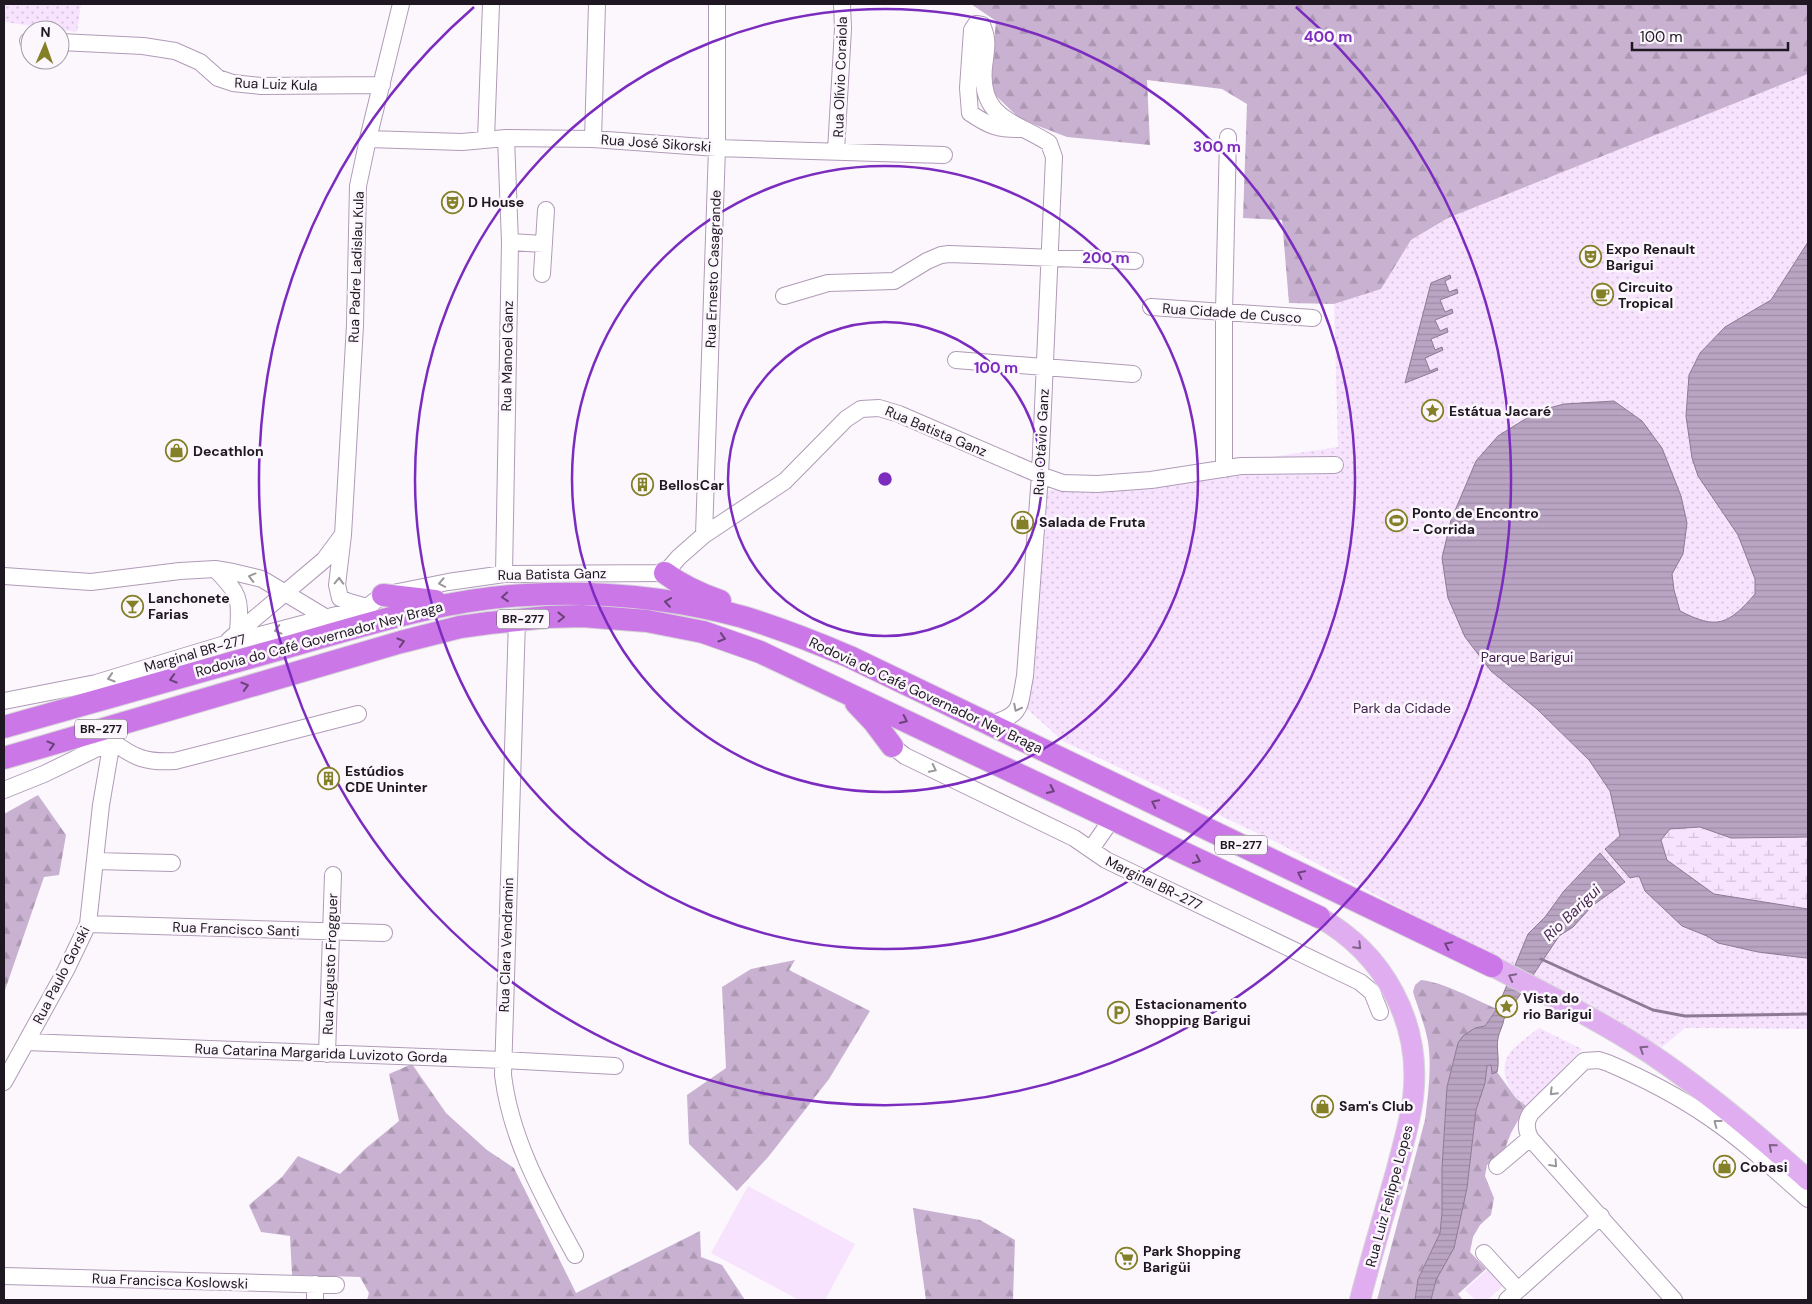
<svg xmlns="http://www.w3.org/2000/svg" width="1812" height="1304" font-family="'DM Sans',sans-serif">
<defs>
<pattern id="grass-dots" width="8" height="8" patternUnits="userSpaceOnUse" patternTransform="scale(1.25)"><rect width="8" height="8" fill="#f7e3fe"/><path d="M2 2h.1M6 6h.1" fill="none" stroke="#d3c2d9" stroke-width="1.8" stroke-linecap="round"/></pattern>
<pattern id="forest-firs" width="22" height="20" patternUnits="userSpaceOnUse" patternTransform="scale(1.25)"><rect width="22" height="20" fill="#c9b2d1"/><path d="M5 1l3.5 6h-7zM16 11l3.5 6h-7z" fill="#ac98b3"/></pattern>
<pattern id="wetland-marsh" width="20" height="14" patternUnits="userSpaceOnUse" patternTransform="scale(1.25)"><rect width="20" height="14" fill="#f7e3fe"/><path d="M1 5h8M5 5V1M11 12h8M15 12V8" fill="none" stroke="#d3c2d9"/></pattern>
<pattern id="water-rules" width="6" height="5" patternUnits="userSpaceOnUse" patternTransform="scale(1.25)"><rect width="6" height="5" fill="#baa4c3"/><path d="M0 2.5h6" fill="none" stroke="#9f8ca7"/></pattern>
</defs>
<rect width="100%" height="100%" fill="#fbf7fd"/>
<path fill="url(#grass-dots)" d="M 4,4 L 81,4 L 77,32 L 4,22 Z
M 1808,74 L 1808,1029 L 1685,1028 L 1662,1047 L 1278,843 L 1063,741 L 1026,708 L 1045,491 L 1338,447 L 1334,304 L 1381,289 L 1411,240 L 1448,218 Z
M 1539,1028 L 1582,1049 L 1526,1106 C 1509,1093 1496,1071 1511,1051 C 1519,1043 1530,1035 1539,1028 Z"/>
<path fill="url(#forest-firs)" d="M 971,4 L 1808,4 L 1808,74 L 1448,218 L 1411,240 L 1381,289 L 1334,304 L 1289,303 L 1282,220 L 1243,218 L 1247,104 L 1222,89 L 1147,80 L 1150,145 L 1067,137 L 1020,119 L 994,94 L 991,72 L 996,21 Z
M 38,795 L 66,835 L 59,875 L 44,877 L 4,993 L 4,814 Z
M 795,960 L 789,970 L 870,1011 L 829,1079 L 769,1156 L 737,1191 L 689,1144 L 687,1095 L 726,1068 L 722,987 L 751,969 Z
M 1421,980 C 1443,982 1476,1000 1497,1009 L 1485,1026 L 1475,1028 L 1458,1043 L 1447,1087 L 1442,1169 L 1442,1213 L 1440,1233 L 1418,1278 L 1415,1300 L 1377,1300 L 1425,1120 C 1428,1094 1432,1068 1428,1042 C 1425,1025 1418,1008 1413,992 L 1415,985 Z
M 412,1064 L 446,1113 L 487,1150 L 514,1168 L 576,1293 L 700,1231 L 701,1257 L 722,1265 L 745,1300 L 367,1300 L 369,1293 L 360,1277 L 292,1275 L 290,1236 L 261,1232 L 249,1205 L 282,1177 L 298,1156 L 340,1174 L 365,1149 L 399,1121 L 389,1074 Z
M 1491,1065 L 1492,1073 L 1497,1072 L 1516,1098 L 1526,1106 L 1511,1133 L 1504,1151 L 1487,1165 L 1485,1176 L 1494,1198 L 1491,1215 L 1480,1225 L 1473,1237 L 1470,1252 L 1486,1269 L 1458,1294 L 1463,1300 L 1431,1300 L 1436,1280 L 1454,1247 L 1467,1188 L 1476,1110 L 1485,1083 L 1487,1066 Z
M 913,1208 L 980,1220 L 1015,1240 L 1013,1300 L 926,1300 Z"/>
<path fill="url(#wetland-marsh)" d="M 1700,827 L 1731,838 L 1808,837 L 1808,909 L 1714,894 L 1667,860 L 1661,840 L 1670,829 Z"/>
<path fill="#f7e3fe" d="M 748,1186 L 855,1244 L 825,1300 L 799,1300 L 711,1253 Z
M 1489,1268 L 1505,1284 L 1487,1300 L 1475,1300 L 1465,1290 Z"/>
<path fill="url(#water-rules)" stroke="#8c7a92" d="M 1808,242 L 1808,837 L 1731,838 L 1700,827 L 1670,829 L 1661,840 L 1667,860 L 1714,894 L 1808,909 L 1808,958 L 1806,958 L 1758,952 L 1718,943 L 1707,936 L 1682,926 L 1645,891 L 1639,876 L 1630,878 L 1605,849 L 1620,836 L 1610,791 L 1589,760 L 1537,709 L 1491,671 L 1465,637 L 1448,598 L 1442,558 L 1451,520 L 1476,461 L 1498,436 L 1538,411 L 1564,404 L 1614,401 L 1642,421 L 1662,448 L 1681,496 L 1687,523 L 1683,554 L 1672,574 L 1674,590 L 1680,611 C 1717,630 1728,625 1755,594 L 1755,579 L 1738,535 L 1698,476 L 1692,458 L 1686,416 L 1689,375 L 1700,353 L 1725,327 L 1771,300 Z
M 1450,275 L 1451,278 L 1445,281 L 1449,292 L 1457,289 L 1458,293 L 1440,300 L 1445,312 L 1452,309 L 1453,313 L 1435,320 L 1440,331 L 1447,328 L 1448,332 L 1431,339 L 1435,350 L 1442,347 L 1443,350 L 1425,358 L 1430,371 L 1437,368 L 1438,370 L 1405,383 L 1431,283 Z
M 1600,853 L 1625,882 L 1592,906 L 1573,927 L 1559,936 L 1504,1019 C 1503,1026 1499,1032 1498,1038 C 1496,1050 1500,1060 1497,1072 L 1492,1074 L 1491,1065 L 1487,1066 L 1485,1083 L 1476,1110 L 1467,1188 L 1454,1248 L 1436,1280 L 1431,1300 L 1415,1300 L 1418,1279 L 1440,1233 L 1442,1213 L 1442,1169 L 1447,1087 L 1458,1043 L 1463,1036 L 1475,1028 L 1485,1026 L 1497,1009 L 1528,934 L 1545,917 L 1564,891 Z"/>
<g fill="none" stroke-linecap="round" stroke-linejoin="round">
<path stroke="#8c7a92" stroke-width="3" d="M 1541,959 L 1653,1010 L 1685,1016 L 1808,1014"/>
<defs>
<path id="minor" d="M 28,41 L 30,41
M 60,42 L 143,46 L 175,51 L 200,62 L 218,78 L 233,83 L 261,86 L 382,85
M 368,139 L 462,142 L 506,138 L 593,139 L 717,148 L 944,155
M 486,139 L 491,4
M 593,139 L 597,4
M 836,151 L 843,29 L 842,4
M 510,242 L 544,244
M 542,274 L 546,210
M 784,296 L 828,283 L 894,281 L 927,261 L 941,255 L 949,254 L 1135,261
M 1151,307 L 1313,318
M 956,360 L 1133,374
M 1224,469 L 1224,312 L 1228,137
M 704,535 L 717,148 L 717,4
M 215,569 C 239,593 241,598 238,631
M 504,574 L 510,242 L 506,138
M 4,576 L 91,582 L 180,571 L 215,569 L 233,572 L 262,579 L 325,617
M 367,607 L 349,602 L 340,598 L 337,585 L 343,535 L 355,325 L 358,186 L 368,139 L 401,4
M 517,620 L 503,1075 C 511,1141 544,1198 575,1255
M 229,640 L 324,560 L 341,537
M 4,701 L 96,683 L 225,644 L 367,607 L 383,595 L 448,582 L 504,574 L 665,573 L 679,557 L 704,535 L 785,481 L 846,419 L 861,409 L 879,408 L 899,414 L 1040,475 L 1063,483 L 1097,484 L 1151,480 L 1241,466 L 1335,465
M 990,724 C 1023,715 1019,707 1025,676 L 1040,475 L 1054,157 L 1049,143 C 1015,121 979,119 984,67 C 986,50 989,41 982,25 L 976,24 L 972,30 L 968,88 L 970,113 C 989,126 999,130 1022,129
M 112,741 C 134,758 147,763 175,761 L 358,714
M 892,746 L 905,756 L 1074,838 L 1106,860 L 1360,982 L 1372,992 L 1380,1012
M 4,790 L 44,774 L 112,741
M 1091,849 L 1112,819
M 95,861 L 172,863
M 88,924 L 384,933
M 26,1042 L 503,1060 L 615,1066
M 327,1054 L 333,875
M 4,1082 L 66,970 L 88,924 L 101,805 L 112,741
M 1497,1166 L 1530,1138
M 1484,1253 L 1518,1290
M 4,1276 L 336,1285
M 315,1300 L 315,1284
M 1507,1300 L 1601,1216
M 1674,1300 L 1530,1138 C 1526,1129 1525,1122 1531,1113 L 1584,1061 L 1599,1060 L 1608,1063 C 1643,1078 1678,1096 1710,1118 C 1745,1142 1776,1171 1808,1199"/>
<path id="major" d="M 1319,917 C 1384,954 1422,1022 1413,1098 C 1410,1123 1402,1148 1396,1172 C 1384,1215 1371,1257 1360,1300
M 1492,966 C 1546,994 1601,1021 1651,1054 C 1707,1092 1758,1135 1808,1180"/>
<path id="highway" d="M 665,573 C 682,586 700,594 720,601
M 383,595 L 435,601
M 856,703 L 874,722 L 892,746
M 4,727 C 99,700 195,673 291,646 C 368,624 445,599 526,595 C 598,591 673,598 743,617 C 779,628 815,642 850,657 L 1492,966
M 4,758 L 401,642 L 460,627 L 489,623 L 548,617 L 582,616 L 647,621 L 703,632 L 760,652 L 1319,917"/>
</defs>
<use href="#minor" stroke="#b09bb7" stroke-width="18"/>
<use href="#major" stroke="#d7d5d7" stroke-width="22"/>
<use href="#highway" stroke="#d7d5d7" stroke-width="24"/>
<use href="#minor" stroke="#fff" stroke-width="16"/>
<use href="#major" stroke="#e0adf1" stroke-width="20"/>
<use href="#highway" stroke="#cb77e7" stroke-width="22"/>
</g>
<defs><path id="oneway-chevron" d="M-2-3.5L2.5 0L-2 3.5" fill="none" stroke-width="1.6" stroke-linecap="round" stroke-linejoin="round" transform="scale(1.25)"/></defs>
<g stroke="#9a979b">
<use href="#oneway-chevron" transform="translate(252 577) rotate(-165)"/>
<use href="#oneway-chevron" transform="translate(339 581) rotate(-89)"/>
<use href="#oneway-chevron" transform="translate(442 583) rotate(169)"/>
<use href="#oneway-chevron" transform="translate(278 630) rotate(165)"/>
<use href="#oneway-chevron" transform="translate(111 678) rotate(163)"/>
<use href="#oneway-chevron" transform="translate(1017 708) rotate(117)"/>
<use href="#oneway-chevron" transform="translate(933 769) rotate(26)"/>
<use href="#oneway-chevron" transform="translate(1553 1092) rotate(135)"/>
<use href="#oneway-chevron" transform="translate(1717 1123) rotate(-143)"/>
<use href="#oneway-chevron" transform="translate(1554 1164) rotate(48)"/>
</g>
<g stroke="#6c427a">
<use href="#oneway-chevron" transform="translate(505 597) rotate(175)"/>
<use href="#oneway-chevron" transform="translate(668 602) rotate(-172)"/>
<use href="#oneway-chevron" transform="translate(561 617) rotate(-1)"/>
<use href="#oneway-chevron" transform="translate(722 638) rotate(17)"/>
<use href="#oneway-chevron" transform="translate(401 642) rotate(-16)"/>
<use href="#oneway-chevron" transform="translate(173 679) rotate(164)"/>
<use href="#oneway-chevron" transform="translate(245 686) rotate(-16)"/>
<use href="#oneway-chevron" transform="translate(904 720) rotate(25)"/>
<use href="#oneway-chevron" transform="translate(51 745) rotate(-16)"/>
<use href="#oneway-chevron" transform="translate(1051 790) rotate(25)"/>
<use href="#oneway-chevron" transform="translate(1155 803) rotate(-154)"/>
<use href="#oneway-chevron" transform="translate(1197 860) rotate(25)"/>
<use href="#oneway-chevron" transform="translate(1301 874) rotate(-154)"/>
<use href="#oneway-chevron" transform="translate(1448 945) rotate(-154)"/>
</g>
<g stroke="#806289">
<use href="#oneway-chevron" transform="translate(1358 946) rotate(45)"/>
<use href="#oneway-chevron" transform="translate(1512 977) rotate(-153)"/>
<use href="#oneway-chevron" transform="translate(1643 1049) rotate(-147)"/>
<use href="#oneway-chevron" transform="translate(1772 1147) rotate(-139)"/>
</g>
<g fill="none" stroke="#7b2cbf" stroke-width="2.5">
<circle cx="885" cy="479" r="157"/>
<circle cx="885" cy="479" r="313"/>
<circle cx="885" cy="479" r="470"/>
<path d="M1296 7A626 626 0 1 1 474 7"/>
</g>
<defs>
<symbol id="theatre-ring" viewBox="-11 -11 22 22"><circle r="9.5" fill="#fbf7fd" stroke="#848028" stroke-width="1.5"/><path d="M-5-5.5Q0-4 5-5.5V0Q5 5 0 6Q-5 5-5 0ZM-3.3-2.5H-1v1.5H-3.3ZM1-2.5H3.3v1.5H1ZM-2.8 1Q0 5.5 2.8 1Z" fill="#848028"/></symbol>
<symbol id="cafe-ring" viewBox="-11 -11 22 22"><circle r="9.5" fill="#fbf7fd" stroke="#848028" stroke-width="1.5"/><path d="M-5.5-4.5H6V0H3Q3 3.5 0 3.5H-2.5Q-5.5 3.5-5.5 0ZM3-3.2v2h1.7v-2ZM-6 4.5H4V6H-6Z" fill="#848028"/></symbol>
<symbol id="sight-ring" viewBox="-11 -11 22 22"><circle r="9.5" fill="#fbf7fd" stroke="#848028" stroke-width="1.5"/><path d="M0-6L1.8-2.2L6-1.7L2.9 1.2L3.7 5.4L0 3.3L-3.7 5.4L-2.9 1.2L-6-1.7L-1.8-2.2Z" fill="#848028"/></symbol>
<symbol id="shop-ring" viewBox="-11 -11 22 22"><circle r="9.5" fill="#fbf7fd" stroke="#848028" stroke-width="1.5"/><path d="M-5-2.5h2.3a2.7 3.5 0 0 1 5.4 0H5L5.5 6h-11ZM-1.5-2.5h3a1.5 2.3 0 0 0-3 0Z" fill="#848028"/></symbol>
<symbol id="building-ring" viewBox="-11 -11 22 22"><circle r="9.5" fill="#fbf7fd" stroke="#848028" stroke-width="1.5"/><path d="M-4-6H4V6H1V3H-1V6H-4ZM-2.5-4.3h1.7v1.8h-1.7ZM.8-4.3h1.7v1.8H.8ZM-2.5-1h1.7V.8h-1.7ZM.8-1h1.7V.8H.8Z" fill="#848028"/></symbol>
<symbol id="stadium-ring" viewBox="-11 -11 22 22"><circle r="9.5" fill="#fbf7fd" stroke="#848028" stroke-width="1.5"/><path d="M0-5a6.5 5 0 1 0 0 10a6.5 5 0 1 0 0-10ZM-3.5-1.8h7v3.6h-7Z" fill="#848028"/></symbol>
<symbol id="bar-ring" viewBox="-11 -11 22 22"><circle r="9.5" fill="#fbf7fd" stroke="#848028" stroke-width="1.5"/><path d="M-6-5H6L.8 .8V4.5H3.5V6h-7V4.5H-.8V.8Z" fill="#848028"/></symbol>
<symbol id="parking-ring" viewBox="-11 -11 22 22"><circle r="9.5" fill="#fbf7fd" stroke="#848028" stroke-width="1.5"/><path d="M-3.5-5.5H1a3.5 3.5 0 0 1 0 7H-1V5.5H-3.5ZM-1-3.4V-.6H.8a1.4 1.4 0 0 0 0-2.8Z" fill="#848028"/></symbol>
<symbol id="supermarket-ring" viewBox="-11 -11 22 22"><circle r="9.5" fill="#fbf7fd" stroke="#848028" stroke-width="1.5"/><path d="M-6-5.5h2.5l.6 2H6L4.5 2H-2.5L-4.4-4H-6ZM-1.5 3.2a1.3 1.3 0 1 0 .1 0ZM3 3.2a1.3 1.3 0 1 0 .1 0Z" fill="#848028"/></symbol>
</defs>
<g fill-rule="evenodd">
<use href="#theatre-ring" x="440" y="190" width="25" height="25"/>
<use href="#theatre-ring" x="1578" y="244" width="25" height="25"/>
<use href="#cafe-ring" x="1590" y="282" width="25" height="25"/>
<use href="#sight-ring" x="1420" y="398" width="25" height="25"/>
<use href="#shop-ring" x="164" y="438" width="25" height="25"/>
<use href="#building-ring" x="630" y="472" width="25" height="25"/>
<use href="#stadium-ring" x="1384" y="508" width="25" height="25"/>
<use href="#shop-ring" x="1010" y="510" width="25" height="25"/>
<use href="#bar-ring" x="120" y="594" width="25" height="25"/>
<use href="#building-ring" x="316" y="766" width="25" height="25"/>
<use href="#sight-ring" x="1494" y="994" width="25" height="25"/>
<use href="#parking-ring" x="1106" y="1000" width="25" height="25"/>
<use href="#shop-ring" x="1310" y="1094" width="25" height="25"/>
<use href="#shop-ring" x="1712" y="1154" width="25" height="25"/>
<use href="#supermarket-ring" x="1114" y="1246" width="25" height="25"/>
</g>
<g text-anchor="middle" stroke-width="5" stroke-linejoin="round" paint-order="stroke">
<g fill="#fbf7fd" stroke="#615a63" stroke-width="1">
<rect x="497" y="609.5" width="52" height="19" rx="4"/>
<rect x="75" y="719.5" width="52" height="19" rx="4"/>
<rect x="1215" y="835.5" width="52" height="19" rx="4"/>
</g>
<g font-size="12" font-weight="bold" fill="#1f1721">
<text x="523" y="623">BR-277</text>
<text x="101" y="733">BR-277</text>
<text x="1241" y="849">BR-277</text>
</g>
<g font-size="14" fill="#1f1721" stroke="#fbf7fd">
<text transform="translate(840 77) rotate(-88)" y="5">Rua Olívio Coraiola</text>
<text transform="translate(276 84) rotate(2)" y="5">Rua Luiz Kula</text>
<text transform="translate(656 143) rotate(4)" y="5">Rua José Sikorski</text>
<text transform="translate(356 267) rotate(-88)" y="5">Rua Padre Ladislau Kula</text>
<text transform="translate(713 269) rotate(-88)" y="5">Rua Ernesto Casagrande</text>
<text transform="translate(1232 313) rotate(4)" y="5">Rua Cidade de Cusco</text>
<text transform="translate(507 356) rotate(-89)" y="5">Rua Manoel Ganz</text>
<text transform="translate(936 431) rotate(23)" y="5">Rua Batista Ganz</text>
<text transform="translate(1041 442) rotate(-87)" y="5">Rua Otávio Ganz</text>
<text transform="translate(552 574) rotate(-1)" y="5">Rua Batista Ganz</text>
<text transform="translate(319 639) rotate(-15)" y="5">Rodovia do Café Governador Ney Braga</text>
<text transform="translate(195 653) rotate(-16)" y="5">Marginal BR-277</text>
<text transform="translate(926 695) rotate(25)" y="5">Rodovia do Café Governador Ney Braga</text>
<text transform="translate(1154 883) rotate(26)" y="5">Marginal BR-277</text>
<text transform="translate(236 929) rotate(2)" y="5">Rua Francisco Santi</text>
<text transform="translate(506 945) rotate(-88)" y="5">Rua Clara Vendramin</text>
<text transform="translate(330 964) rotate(-88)" y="5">Rua Augusto Frogguer</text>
<text transform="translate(61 975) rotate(-63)" y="5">Rua Paulo Gorski</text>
<text transform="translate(321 1053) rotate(2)" y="5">Rua Catarina Margarida Luvizoto Gorda</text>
<text transform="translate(1389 1196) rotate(-75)" y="5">Rua Luiz Felippe Lopes</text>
<text transform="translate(170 1281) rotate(2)" y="5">Rua Francisca Koslowski</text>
</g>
<g font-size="14" font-weight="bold" fill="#1f1721" stroke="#fbf7fd" text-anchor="start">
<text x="468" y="207">D House</text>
<text x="1606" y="254">Expo Renault<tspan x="1606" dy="16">Barigui</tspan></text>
<text x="1618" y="292">Circuito<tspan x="1618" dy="16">Tropical</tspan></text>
<text x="1449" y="416">Estátua Jacaré</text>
<text x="193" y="456">Decathlon</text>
<text x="659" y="490">BellosCar</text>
<text x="1412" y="518">Ponto de Encontro<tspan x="1412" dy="16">- Corrida</tspan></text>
<text x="1039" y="527">Salada de Fruta</text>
<text x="148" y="603">Lanchonete<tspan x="148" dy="16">Farias</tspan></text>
<text x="345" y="776">Estúdios<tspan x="345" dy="16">CDE Uninter</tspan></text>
<text x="1523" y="1003">Vista do<tspan x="1523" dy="16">rio Barigui</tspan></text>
<text x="1135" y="1009">Estacionamento<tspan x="1135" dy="16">Shopping Barigui</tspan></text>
<text x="1339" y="1111">Sam's Club</text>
<text x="1740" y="1172">Cobasi</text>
<text x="1143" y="1256">Park Shopping<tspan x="1143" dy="16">Barigüi</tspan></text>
</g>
<g font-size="14" fill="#43244d" stroke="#fbf7fd">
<text x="1527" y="662">Parque Barigui</text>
<text x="1402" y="713">Park da Cidade</text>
</g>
<g font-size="15" font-style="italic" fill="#472851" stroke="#fbf7fd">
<text transform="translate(1572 913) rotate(-44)" y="5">Rio Barigui</text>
</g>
</g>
<circle cx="885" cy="479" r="8" fill="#7b2cbf" stroke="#fbf7fd" stroke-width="2.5"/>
<g font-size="15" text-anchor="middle" font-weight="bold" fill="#7b2cbf" stroke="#fbf7fd" stroke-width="5" stroke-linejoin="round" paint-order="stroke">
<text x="1328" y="42">400 m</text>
<text x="1217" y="152">300 m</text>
<text x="1106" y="263">200 m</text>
<text x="996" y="373">100 m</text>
</g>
<rect width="1812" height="1304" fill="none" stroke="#1f1721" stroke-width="10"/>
<g transform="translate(45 45) rotate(2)"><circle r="24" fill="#fbf7fd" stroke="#a39da5"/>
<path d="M0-4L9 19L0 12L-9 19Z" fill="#848028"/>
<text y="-8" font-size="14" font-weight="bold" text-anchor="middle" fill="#1f1721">N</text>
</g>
<path d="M1632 42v8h156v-8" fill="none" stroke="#1f1721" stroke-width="2.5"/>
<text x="1640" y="42" font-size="15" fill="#1f1721" stroke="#fbf7fd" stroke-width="4" paint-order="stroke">100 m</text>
</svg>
